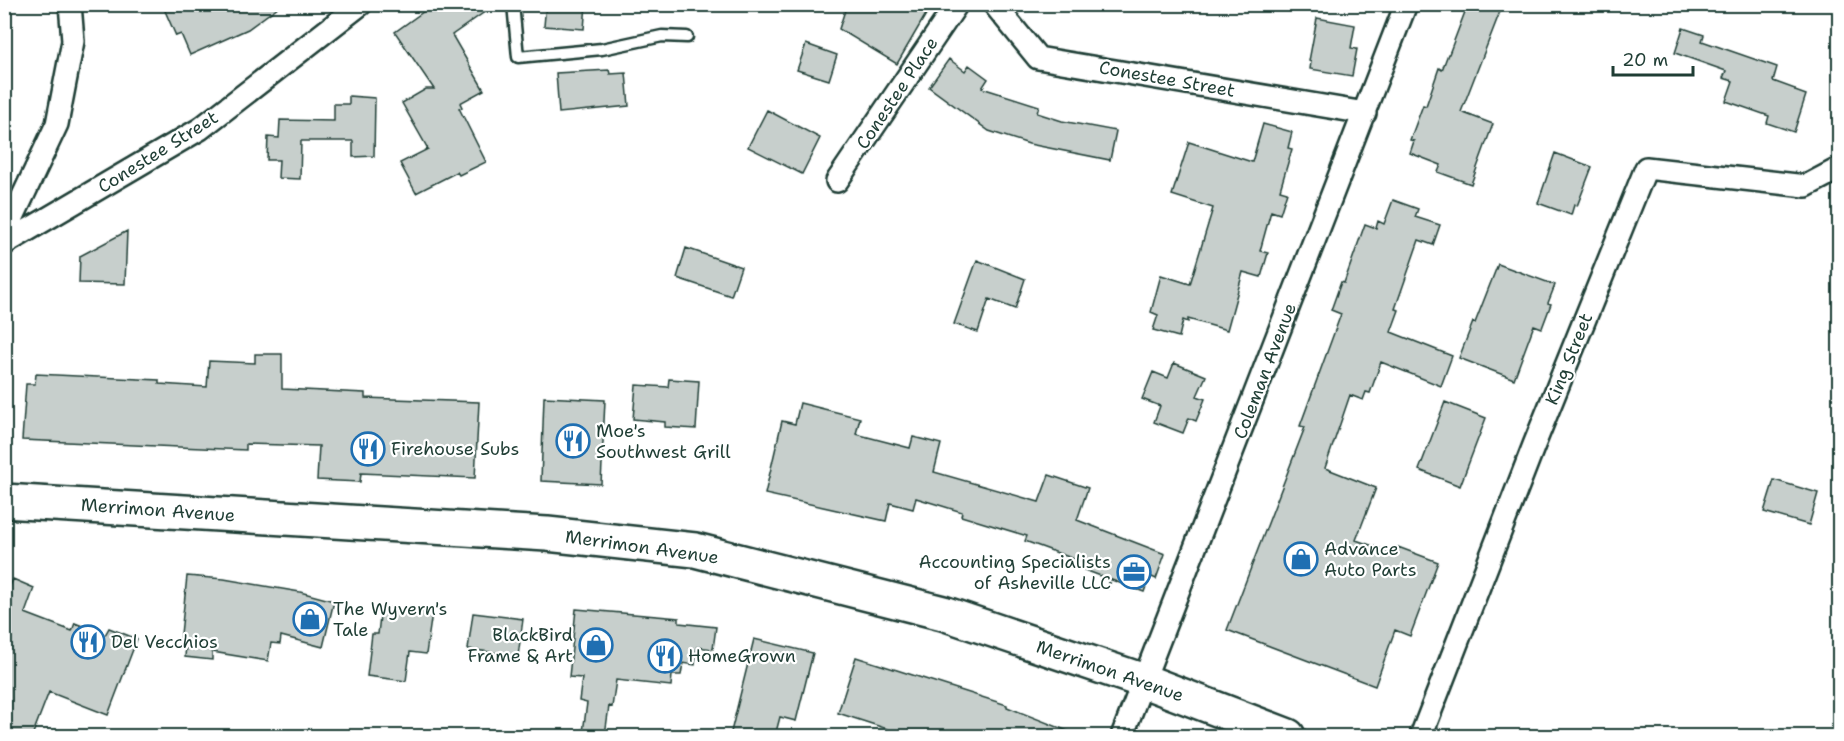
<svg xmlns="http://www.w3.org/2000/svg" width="1844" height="741" font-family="'Shantell Sans',sans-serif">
<rect width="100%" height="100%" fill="#fff"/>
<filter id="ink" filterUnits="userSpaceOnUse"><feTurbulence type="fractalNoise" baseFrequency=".0167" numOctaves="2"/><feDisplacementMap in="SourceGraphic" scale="12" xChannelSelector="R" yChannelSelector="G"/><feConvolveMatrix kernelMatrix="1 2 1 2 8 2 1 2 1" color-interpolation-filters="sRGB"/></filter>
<g filter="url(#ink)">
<path fill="#c7cfcc" stroke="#1f3d34" stroke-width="1.5" d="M 162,4 L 282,4 L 248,29 L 190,55 L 181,34 L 176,36 Z
M 434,4 L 496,4 L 452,35 L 484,90 L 460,103 L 462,107 L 459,108 L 486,162 L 459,175 L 457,172 L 416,193 L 400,163 L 428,149 L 402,103 L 426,89 L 434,89 L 395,32 Z
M 546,4 L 586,4 L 584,29 L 544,26 Z
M 847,4 L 932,4 L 897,64 L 839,29 Z
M 1468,4 L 1503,4 L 1461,112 L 1493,124 L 1471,184 L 1438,172 L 1441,165 L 1410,153 L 1414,141 L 1410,140 L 1423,105 L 1426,106 L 1439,68 L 1442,70 L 1448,54 L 1449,54 Z
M 1317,18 L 1355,25 L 1351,48 L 1357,49 L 1352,76 L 1310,69 L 1311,62 L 1309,61 Z
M 1683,28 L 1704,35 L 1702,41 L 1777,67 L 1773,81 L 1795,89 L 1795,91 L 1806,95 L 1794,132 L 1767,123 L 1769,116 L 1726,101 L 1733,81 L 1723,78 L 1726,71 L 1675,53 Z
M 806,44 L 837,55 L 829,80 L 797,70 Z
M 949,59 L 965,71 L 969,65 L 988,79 L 982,88 L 1039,106 L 1037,113 L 1062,121 L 1116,131 L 1110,160 L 1029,144 L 989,131 L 929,87 Z
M 609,70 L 610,74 L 626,73 L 629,106 L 559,113 L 556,73 Z
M 349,96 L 375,98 L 374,156 L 353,157 L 353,141 L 301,141 L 300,179 L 278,178 L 279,160 L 267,160 L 268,137 L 279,138 L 280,120 L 334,121 L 334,104 L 349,104 Z
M 767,110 L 820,138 L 802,174 L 748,147 Z
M 1263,124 L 1292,132 L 1288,148 L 1292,149 L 1280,190 L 1287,192 L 1280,214 L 1271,211 L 1260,251 L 1268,253 L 1261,277 L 1243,272 L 1227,330 L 1188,319 L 1188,322 L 1183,320 L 1179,337 L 1153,330 L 1158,315 L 1151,312 L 1161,275 L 1190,284 L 1213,208 L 1172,195 L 1189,142 L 1252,162 Z
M 1555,153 L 1592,167 L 1577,206 L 1574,205 L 1571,215 L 1538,203 Z
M 1393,200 L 1418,209 L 1415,217 L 1440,225 L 1433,245 L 1419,240 L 1395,309 L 1399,310 L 1391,332 L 1452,356 L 1441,386 L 1381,362 L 1370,393 L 1366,392 L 1363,400 L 1350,395 L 1325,468 L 1376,488 L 1356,540 L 1396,554 L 1398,547 L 1438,562 L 1410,636 L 1395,630 L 1375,686 L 1227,630 L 1305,427 L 1300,426 L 1341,314 L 1331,310 L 1341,282 L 1344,283 L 1365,224 L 1376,228 L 1378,221 L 1384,224 Z
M 127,231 L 125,284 L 79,283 L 80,256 Z
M 686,248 L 741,267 L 731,296 L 677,278 Z
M 977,260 L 1025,279 L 1015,309 L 989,299 L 978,332 L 954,324 Z
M 1498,264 L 1555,285 L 1548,303 L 1551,304 L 1542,328 L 1534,325 L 1514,379 L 1459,358 L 1473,322 L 1475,323 Z
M 255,354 L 282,354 L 282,389 L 365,393 L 365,398 L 479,402 L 475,478 L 361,473 L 360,482 L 317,480 L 319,446 L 246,444 L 246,450 L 22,440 L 26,384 L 35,384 L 36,374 L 159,380 L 159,384 L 207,387 L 209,361 L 255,363 Z
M 1174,363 L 1206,376 L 1197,396 L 1205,399 L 1196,421 L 1189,418 L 1183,433 L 1154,422 L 1160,406 L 1142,399 L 1153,372 L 1168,378 Z
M 669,379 L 699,381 L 696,429 L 665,427 L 665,422 L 633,419 L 636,385 L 668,387 Z
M 544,397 L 605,400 L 601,484 L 541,481 Z
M 1445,402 L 1486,418 L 1460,486 L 1419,470 Z
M 800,403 L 860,418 L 856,434 L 910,448 L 913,437 L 941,444 L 934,472 L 1039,502 L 1049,475 L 1088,488 L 1077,520 L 1165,554 L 1156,579 L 1150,576 L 1144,592 L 1082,569 L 1085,563 L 1025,541 L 1027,536 L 961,516 L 962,512 L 916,498 L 913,509 L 890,503 L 886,521 L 765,494 L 782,421 L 795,424 Z
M 1774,480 L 1818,493 L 1809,525 L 1764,512 Z
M 187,576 L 224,579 L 300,592 L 334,601 L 323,647 L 281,636 L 280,644 L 271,643 L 268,661 L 212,652 L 212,660 L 185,657 L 186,644 L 180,644 Z
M 13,579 L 34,588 L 25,613 L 72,631 L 75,623 L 105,635 L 109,628 L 137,639 L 108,715 L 49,692 L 32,736 L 4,736 L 4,600 Z
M 381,607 L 432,613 L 426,654 L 410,652 L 406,681 L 367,676 L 372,634 L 378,634 Z
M 576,609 L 679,618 L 679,623 L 716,627 L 713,649 L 697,647 L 695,665 L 683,663 L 681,675 L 672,675 L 671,686 L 616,680 L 612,707 L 609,706 L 605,735 L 583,732 L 587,703 L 579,701 L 582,678 L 569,677 Z
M 473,613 L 523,619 L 518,656 L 468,649 Z
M 754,639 L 813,653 L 796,721 L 780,717 L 775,736 L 730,736 Z
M 856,657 L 1007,705 L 1007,707 L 1078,735 L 1078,736 L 909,736 L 838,713 Z"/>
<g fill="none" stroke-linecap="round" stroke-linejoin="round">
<defs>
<path id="lane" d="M 513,4 L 518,57 L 602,49 L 662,36 L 687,37"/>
<path id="street" d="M 994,4 L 1038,58 L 1365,113
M 837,181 L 957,4
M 4,236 L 57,124 L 73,41 L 70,4
M 4,244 L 200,129 L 361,4
M 1122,736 L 1406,4
M 1421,736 L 1534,445 L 1646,168 L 1806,186 L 1840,168"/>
<path id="primary" d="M 4,501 L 547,534 L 695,550 L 943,613 L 1144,681 L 1288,736"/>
</defs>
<use href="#lane" stroke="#1f3d34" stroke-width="15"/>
<use href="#street" stroke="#1f3d34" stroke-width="26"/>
<use href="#primary" stroke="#1f3d34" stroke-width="38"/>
<path stroke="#1f3d34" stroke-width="4" stroke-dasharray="1.5 4.5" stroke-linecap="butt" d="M 1107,589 L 1110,580"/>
<use href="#lane" stroke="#fff" stroke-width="10"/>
<use href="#street" stroke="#fff" stroke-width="21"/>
<use href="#primary" stroke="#fff" stroke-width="33"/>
</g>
</g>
<defs>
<symbol id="restaurant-ring" viewBox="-11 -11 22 22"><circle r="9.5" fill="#fff" stroke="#1f6fb2" stroke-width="1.5"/><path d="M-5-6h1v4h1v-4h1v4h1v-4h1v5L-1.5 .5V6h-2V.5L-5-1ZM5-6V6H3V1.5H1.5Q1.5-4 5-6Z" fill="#1f6fb2"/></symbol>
<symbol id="shop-ring" viewBox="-11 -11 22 22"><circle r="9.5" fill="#fff" stroke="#1f6fb2" stroke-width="1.5"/><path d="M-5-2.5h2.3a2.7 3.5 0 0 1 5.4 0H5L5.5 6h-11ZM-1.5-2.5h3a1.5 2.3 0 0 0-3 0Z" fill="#1f6fb2"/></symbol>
<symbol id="office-ring" viewBox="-11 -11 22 22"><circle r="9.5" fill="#fff" stroke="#1f6fb2" stroke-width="1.5"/><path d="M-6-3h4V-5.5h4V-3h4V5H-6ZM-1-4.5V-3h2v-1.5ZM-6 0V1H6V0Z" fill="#1f6fb2"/></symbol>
</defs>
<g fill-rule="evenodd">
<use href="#restaurant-ring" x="554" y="422" width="38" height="38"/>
<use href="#restaurant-ring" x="349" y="430" width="38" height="38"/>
<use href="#shop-ring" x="1282" y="540" width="38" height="38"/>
<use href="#office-ring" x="1115" y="553" width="38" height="38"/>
<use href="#shop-ring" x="291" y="600" width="38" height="38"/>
<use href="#restaurant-ring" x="69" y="623" width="38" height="38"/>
<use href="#shop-ring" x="577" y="626" width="38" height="38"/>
<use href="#restaurant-ring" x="646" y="637" width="38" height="38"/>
</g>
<g text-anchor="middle" stroke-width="4.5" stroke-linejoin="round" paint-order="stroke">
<g font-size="18" fill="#1f3d34" stroke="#fff">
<text transform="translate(1167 79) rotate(10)" y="6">Conestee Street</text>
<text transform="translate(897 93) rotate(-56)" y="6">Conestee Place</text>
<text transform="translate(158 152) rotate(-32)" y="6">Conestee Street</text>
<text transform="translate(1569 359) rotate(-68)" y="6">King Street</text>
<text transform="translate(1265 371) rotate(-69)" y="6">Coleman Avenue</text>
<text transform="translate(158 510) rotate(4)" y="6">Merrimon Avenue</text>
<text transform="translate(642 547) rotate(8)" y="6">Merrimon Avenue</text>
<text transform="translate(1110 671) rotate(19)" y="6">Merrimon Avenue</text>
</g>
<g font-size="18" fill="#1f3d34" stroke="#fff" text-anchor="start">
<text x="596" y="437">Moe's<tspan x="596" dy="21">Southwest Grill</tspan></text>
<text x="391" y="455">Firehouse Subs</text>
<text x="1324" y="555">Advance<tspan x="1324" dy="21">Auto Parts</tspan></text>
<text x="1111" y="568" text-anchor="end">Accounting Specialists<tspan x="1111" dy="21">of Asheville LLC</tspan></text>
<text x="333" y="615">The Wyvern's<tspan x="333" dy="21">Tale</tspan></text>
<text x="573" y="641" text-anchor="end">BlackBird<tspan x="573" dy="21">Frame &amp; Art</tspan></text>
<text x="111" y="648">Del Vecchios</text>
<text x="688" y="662">HomeGrown</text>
</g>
</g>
<rect width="1844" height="741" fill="none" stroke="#fff" stroke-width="24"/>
<rect x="12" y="12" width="1820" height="717" fill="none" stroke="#1f3d34" stroke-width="2" filter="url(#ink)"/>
<path d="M1613 66v9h80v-9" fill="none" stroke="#1f3d34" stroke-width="3"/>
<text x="1622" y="66" font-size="18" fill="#1f3d34" stroke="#ffffff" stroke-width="4.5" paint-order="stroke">20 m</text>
</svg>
